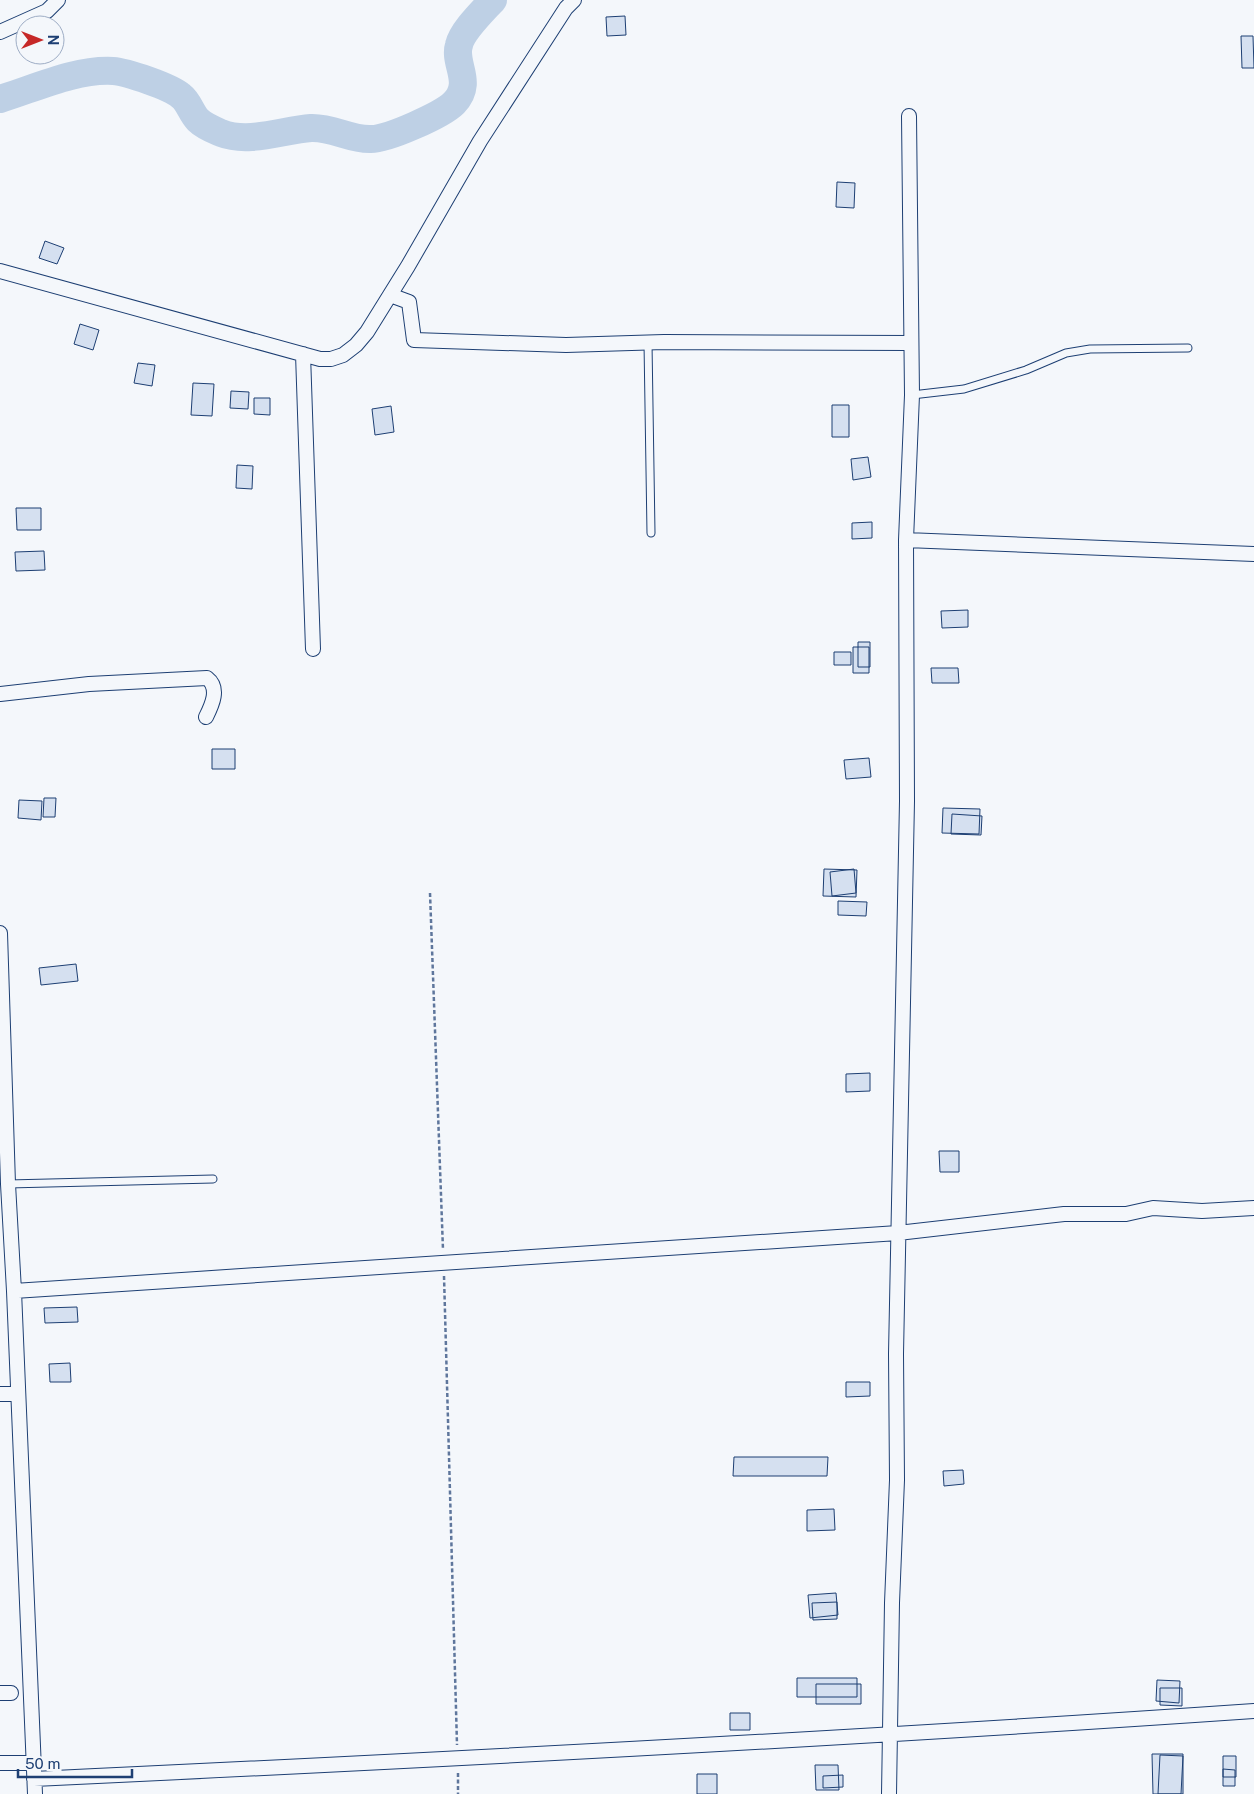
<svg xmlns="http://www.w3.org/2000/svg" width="1254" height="1794" font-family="'Public Sans',sans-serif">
<rect width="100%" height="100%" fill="#f4f7fb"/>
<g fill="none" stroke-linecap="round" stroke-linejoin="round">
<path stroke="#bed0e5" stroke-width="28" d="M 0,99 C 36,88 75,69 113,71 C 127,72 171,87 181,96 C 189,102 191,113 198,120 C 204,126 214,130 221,133 C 249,144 283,130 311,128 C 332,127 351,140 371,139 C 388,139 442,115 454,103 C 474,82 453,64 459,45 C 462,31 483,11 493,0"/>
</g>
<path fill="#d5e0f0" stroke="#1d3f73" d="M 625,16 L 626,35 L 607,36 L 606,17 Z
M 1241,36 L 1253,36 L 1254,68 L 1242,68 Z
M 837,182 L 855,183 L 854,208 L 836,207 Z
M 45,241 L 64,248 L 57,264 L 39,258 Z
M 80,324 L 99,330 L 93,350 L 74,344 Z
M 138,363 L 155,365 L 152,386 L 134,383 Z
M 193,383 L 214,384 L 212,416 L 191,415 Z
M 231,391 L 249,392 L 248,409 L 230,408 Z
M 254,398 L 270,398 L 270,415 L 254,414 Z
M 832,405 L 849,405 L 849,437 L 832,437 Z
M 391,406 L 394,432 L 375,435 L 372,409 Z
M 868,457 L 871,477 L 853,480 L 851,459 Z
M 237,465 L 253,466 L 252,489 L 236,488 Z
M 16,508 L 41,508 L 41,530 L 17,530 Z
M 872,522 L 872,538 L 852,539 L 852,523 Z
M 44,551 L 45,570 L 16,571 L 15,552 Z
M 968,610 L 968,627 L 942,628 L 941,611 Z
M 858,642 L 870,642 L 870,667 L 858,667 Z
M 853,647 L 869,647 L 869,673 L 853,673 Z
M 834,652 L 851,652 L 851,665 L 834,665 Z
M 931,668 L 958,668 L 959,683 L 932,683 Z
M 212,749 L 235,749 L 235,769 L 212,769 Z
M 869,758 L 871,777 L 846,779 L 844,760 Z
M 44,798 L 56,798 L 55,817 L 43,817 Z
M 19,800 L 42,801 L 41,820 L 18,818 Z
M 943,808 L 980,809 L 979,834 L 942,833 Z
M 952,814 L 982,816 L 981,835 L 951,834 Z
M 824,869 L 857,870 L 856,897 L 823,896 Z
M 854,869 L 856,893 L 832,896 L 830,872 Z
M 838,901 L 867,902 L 866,916 L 838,915 Z
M 76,964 L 78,981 L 41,985 L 39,968 Z
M 870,1073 L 870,1091 L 846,1092 L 846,1074 Z
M 939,1151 L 959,1151 L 959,1172 L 940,1172 Z
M 77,1307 L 78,1322 L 45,1323 L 44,1308 Z
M 70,1363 L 71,1382 L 50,1382 L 49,1364 Z
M 846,1382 L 870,1382 L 870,1396 L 846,1397 Z
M 734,1457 L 828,1457 L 827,1476 L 733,1476 Z
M 963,1470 L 964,1484 L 944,1486 L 943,1471 Z
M 834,1509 L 835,1530 L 807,1531 L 807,1510 Z
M 836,1593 L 838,1615 L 810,1618 L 808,1595 Z
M 837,1602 L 837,1619 L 813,1620 L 812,1603 Z
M 797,1678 L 857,1678 L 857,1697 L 797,1697 Z
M 1157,1680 L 1180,1681 L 1179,1703 L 1156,1701 Z
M 816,1684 L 861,1684 L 861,1704 L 816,1704 Z
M 1160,1688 L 1182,1688 L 1182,1706 L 1160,1705 Z
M 730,1713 L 750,1713 L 750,1730 L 730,1730 Z
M 1152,1754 L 1183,1754 L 1183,1794 L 1153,1794 Z
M 1160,1755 L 1183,1756 L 1181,1794 L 1158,1794 Z
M 1223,1756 L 1236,1756 L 1236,1777 L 1223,1777 Z
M 815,1765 L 838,1765 L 839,1790 L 816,1790 Z
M 1223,1769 L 1235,1770 L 1235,1786 L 1223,1786 Z
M 697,1774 L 717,1774 L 717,1794 L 697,1794 Z
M 843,1775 L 843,1787 L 823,1788 L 823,1776 Z"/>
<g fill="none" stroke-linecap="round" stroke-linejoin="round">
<defs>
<path id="lane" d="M 648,343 L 651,533
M 912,395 L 964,389 L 1026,370 L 1066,353 L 1090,349 L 1188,348
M 8,1184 L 213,1179"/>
<path id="street" d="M 0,32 L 47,11 L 58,0
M 0,271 L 320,359 L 331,359 L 343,355 L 356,345 L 367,332 L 408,266 L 480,141 L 566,8 L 574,0
M 390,295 L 409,302 L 414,340 L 566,345 L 664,342 L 911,343
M 303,354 L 313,649
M 906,540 L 1254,554
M 0,694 L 89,684 L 207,678 C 220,688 212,705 206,717
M 0,933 L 8,1184 L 14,1291 L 35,1794
M 14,1291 L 898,1233 L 1064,1214 L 1126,1214 L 1153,1208 L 1202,1211 L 1254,1208
M 0,1394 L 18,1394
M 0,1693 L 11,1693
M 0,1763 L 33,1763
M 34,1779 C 441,1760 848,1739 1254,1711
M 889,1794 L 892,1603 L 897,1480 L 896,1354 L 907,801 L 906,540 L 912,395 L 909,116"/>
</defs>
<use href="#lane" stroke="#1d3f73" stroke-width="9"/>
<use href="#street" stroke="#1d3f73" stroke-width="16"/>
<path stroke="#5e769c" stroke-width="2.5" stroke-dasharray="4 2.5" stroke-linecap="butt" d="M 430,893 L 443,1250
M 444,1276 L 457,1745
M 458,1773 L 458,1794"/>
<use href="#lane" stroke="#f4f7fb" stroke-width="7"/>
<use href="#street" stroke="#f4f7fb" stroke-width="14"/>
</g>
<g transform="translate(40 40) rotate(90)"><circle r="24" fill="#f4f7fb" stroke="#9eadc5"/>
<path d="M0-4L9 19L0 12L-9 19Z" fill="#c62828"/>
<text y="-8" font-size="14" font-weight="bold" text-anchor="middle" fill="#1d3f73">N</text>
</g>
<path d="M18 1769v8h114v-8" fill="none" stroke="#1d3f73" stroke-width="2.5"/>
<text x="25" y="1769" font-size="15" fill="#1d3f73" stroke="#f4f7fb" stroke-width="4" paint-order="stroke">50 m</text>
</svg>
